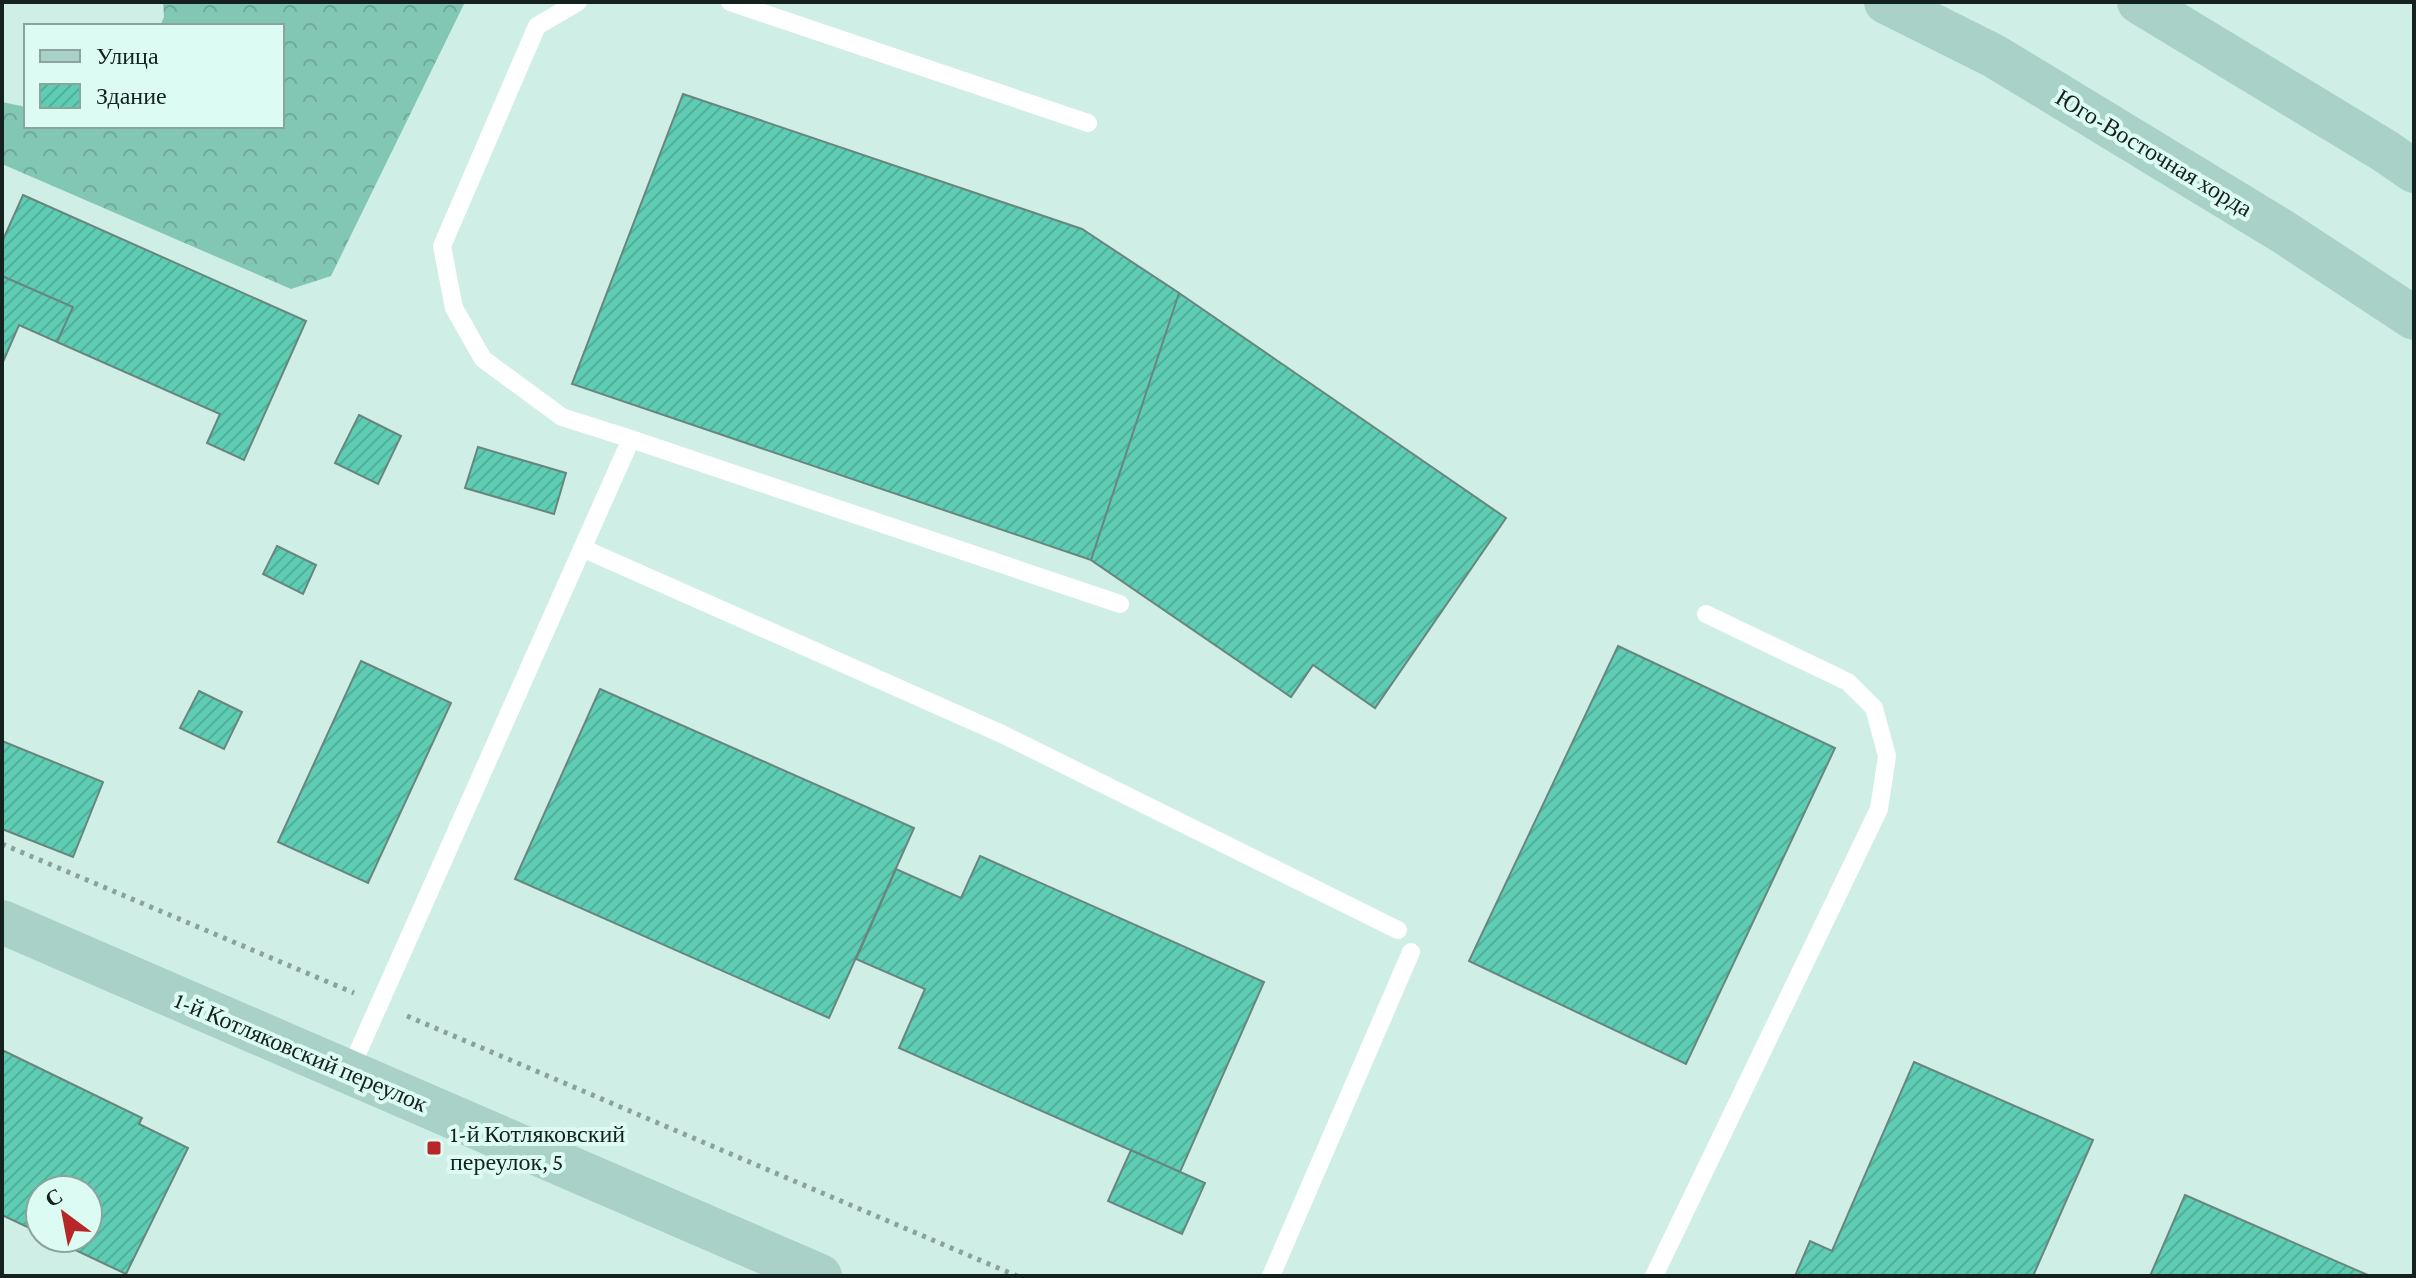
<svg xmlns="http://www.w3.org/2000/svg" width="2416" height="1278" font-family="'Crimson Pro',serif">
<defs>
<pattern id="forest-crowns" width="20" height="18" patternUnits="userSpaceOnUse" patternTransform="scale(2)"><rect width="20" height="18" fill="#82c6b4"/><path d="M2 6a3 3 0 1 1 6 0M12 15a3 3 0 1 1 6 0" fill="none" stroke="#6faa9a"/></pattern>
<pattern id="building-hatch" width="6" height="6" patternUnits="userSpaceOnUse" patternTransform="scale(2)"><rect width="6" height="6" fill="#5ecdb4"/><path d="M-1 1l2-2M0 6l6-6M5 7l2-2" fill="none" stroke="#51b09a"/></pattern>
</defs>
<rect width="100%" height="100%" fill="#cfeee5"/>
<path fill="url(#forest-crowns)" d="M 163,2 L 465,2 L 331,276 L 291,289 L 2,164 L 2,102 L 26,107 L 26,126 L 282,126 L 282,26 L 160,26 L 164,17 Z"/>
<path fill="url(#building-hatch)" stroke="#69867e" stroke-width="2" d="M 683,94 L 1082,229 L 1179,293 L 1091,560 L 572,384 Z
M 23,195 L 306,321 L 244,460 L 207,443 L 220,414 L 57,342 L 73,307 L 2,276 L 2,242 Z
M 2,276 L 73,307 L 57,342 L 19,325 L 2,364 Z
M 1179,293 L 1506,518 L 1375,708 L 1313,665 L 1291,697 L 1091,560 Z
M 359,415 L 401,436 L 378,484 L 335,463 Z
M 478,447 L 566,473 L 554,514 L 465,488 Z
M 277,546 L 316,565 L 303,594 L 263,574 Z
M 1618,646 L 1835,748 L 1686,1064 L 1469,961 Z
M 361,661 L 451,703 L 368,883 L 278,842 Z
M 600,689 L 914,828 L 829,1018 L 515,879 Z
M 199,691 L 242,712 L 224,749 L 180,728 Z
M 2,741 L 103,782 L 73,857 L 2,829 Z
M 980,856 L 1264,982 L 1180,1172 L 899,1048 L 925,989 L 856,959 L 896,869 L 961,898 Z
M 2,1050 L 142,1118 L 139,1124 L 188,1148 L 126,1274 L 50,1238 L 88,1238 L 88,1190 L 40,1190 L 40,1233 L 2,1215 Z
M 1914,1062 L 2093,1140 L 2033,1276 L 1795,1276 L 1810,1241 L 1832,1251 Z
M 1131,1150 L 1205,1183 L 1182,1234 L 1108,1201 Z
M 2185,1195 L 2370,1276 L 2150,1276 Z"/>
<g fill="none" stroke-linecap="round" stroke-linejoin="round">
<path stroke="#8aa29b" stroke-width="5" stroke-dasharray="4 6" stroke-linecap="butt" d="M 2,844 L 354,993
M 407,1016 L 1017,1276"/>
<path stroke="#fff" stroke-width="18" d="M 578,2 L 537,26 L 442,246 L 454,308 L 483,359 L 562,417 L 631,439
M 730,2 L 1088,123
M 582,548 L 1002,734 L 1398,930
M 349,1072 L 631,439 L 1120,604
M 1271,1276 L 1411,952
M 1654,1276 L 1879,809 L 1887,756 L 1874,708 L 1848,682 L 1706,614"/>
<path stroke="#a9d1c8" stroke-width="44" d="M 1886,2 L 1994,56 L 2285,233 L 2414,318
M 2139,2 L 2385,151 L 2414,171
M 2,922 L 820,1276"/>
</g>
<rect fill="#b72728" stroke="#dcfcf3" stroke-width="3" x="426" y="1140" width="16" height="16" rx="4"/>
<g text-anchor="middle" stroke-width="8" stroke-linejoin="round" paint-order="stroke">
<g font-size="24" fill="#15211e" stroke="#dcfcf3">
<text transform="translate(2154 153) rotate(31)" y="8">Юго-Восточная хорда</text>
<text transform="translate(301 1052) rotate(23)" y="8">1-й Котляковский переулок</text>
</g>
<g font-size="24" fill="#15211e" stroke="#dcfcf3" text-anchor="start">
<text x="450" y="1142">1-й Котляковский<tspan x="450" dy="28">переулок, 5</tspan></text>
</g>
</g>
<rect width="2416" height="1278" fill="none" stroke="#15211e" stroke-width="8"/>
<rect x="24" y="24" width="260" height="104" fill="#dcfcf3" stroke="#8ca49e" stroke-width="2"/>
<rect x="40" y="50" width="40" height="12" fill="#a9d1c8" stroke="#8ca49e" stroke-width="2"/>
<text x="96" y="64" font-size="24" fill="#15211e">Улица</text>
<rect x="40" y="84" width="40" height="24" fill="url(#building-hatch)" stroke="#8ca49e" stroke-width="2"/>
<text x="96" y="104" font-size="24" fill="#15211e">Здание</text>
<g transform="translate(64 1214) rotate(328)"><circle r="38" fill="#dcfcf3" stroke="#8ca49e" stroke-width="2"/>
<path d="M0-6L14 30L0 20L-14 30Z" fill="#b72728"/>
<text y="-12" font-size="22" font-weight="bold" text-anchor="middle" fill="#15211e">С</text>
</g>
</svg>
